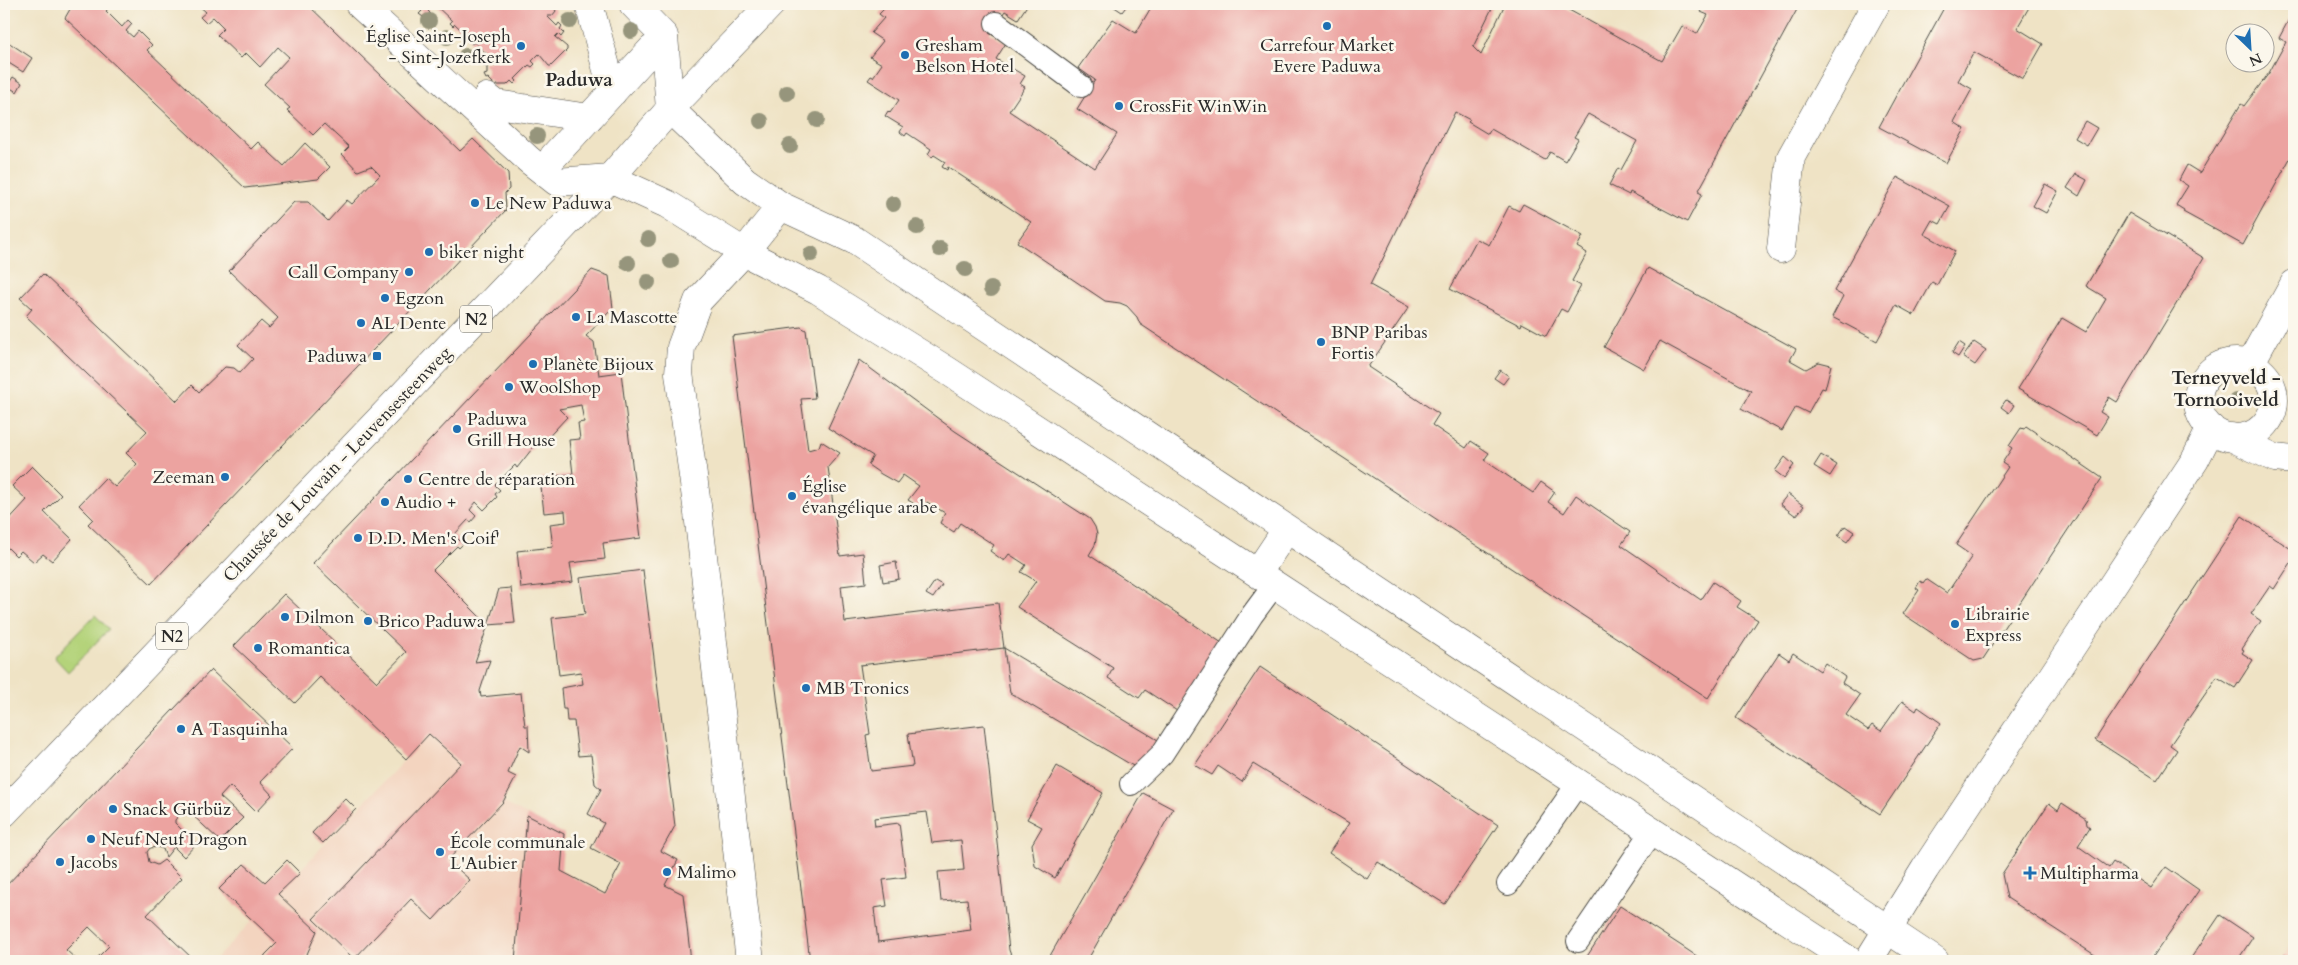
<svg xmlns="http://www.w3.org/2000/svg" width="2298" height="965" font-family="Cardo,serif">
<rect width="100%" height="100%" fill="#fbf7ec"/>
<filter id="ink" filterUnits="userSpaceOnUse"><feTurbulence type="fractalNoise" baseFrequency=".02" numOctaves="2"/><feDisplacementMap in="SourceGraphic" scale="10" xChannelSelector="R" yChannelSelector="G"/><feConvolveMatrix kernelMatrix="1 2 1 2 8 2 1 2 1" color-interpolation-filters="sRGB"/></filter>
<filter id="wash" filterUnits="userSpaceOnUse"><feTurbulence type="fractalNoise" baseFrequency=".0096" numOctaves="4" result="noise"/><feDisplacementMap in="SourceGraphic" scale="20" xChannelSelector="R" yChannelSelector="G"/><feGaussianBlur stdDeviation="1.12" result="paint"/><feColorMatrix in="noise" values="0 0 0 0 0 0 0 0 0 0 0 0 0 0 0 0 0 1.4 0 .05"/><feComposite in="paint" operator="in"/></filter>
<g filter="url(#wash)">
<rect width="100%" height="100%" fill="#efe3c5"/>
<path fill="#f3d4bf" d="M 429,734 L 502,802 L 564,834 L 554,961 L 214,961 Z
M 2294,941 L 2294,961 L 2280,961 L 2284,955 Z"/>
<path fill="#b4d37a" stroke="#707f52" d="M 95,615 L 109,629 L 68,672 L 54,657 Z"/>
<g id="blocks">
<path fill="#eca3a0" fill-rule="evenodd" d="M 73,4 L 113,4 L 106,11 L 122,27 L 128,20 L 132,24 L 126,31 L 133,37 L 138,31 L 152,45 L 147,50 L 251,149 L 258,142 L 284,166 L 305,143 L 330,167 L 318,179 L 245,188 L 65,18 Z
M 197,4 L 307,4 L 460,151 L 473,139 L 508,173 L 509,189 L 505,193 L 506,210 L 151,584 L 88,524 L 93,519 L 79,505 L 105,478 L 115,487 L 137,464 L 126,453 L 147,431 L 26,316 L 32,309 L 20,298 L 43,274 L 177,401 L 192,385 L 199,392 L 225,367 L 234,368 L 240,373 L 253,359 L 238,345 L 261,321 L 269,328 L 278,318 L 229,271 L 294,202 L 308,202 L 328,221 L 347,200 L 352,204 L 380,175 L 371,166 L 358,171 L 342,154 L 349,147 L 324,124 L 313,135 L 287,110 L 290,108 L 264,84 L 289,57 L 278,47 L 260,67 L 246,53 L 241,58 L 217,35 L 224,28 L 213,17 L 206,23 L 200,17 L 206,12 Z
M 414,4 L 549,4 L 546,7 L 553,6 L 556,11 L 552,16 L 547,16 L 557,26 L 559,23 L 562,26 L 560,29 L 564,33 L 561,37 L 558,34 L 555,37 L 567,47 L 567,50 L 551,66 L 549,66 L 539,54 L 532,61 L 535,64 L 532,67 L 529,65 L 515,79 L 517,81 L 514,84 L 511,81 L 507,85 L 497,85 L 496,88 L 492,86 L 493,83 L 488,78 L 486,79 L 484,75 L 487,74 L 487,67 L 484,66 L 485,62 L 488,63 L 492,59 L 474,42 L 472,44 L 470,41 L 472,40 L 455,24 L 453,26 L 450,23 L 452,21 L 434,4 L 428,11 L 431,14 L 423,17 L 419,14 L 422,11 Z
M 889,4 L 1028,4 L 1018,19 L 1005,11 L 989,33 L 1006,43 L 996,59 L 1025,76 L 1020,84 L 1025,87 L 1009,111 L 1095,168 L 1117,134 L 1077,109 L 1095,80 L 1078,68 L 1113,19 L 1136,33 L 1153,4 L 1494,4 L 1473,47 L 1481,55 L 1505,4 L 1558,4 L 1662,61 L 1682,26 L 1697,34 L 1708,15 L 1701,12 L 1706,4 L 1800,4 L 1698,192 L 1702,194 L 1687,222 L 1630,192 L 1629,195 L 1609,185 L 1618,168 L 1621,170 L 1637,141 L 1588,114 L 1574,137 L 1578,139 L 1565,161 L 1550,152 L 1545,160 L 1491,129 L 1488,134 L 1468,122 L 1470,120 L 1455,112 L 1370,285 L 1409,307 L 1368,367 L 1439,414 L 1432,425 L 1466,448 L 1471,441 L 1489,453 L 1484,460 L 1533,493 L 1541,482 L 1555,492 L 1548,502 L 1564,513 L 1576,495 L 1630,532 L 1621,545 L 1701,600 L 1713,582 L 1741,601 L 1737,607 L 1758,620 L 1708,698 L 1140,324 L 1137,317 L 1127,306 L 1120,303 L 1105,301 L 1017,242 L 1031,222 L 948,167 L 947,170 L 942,167 L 945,162 L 934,155 L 932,157 L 928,154 L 931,149 L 907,133 L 905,136 L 900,132 L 903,127 L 885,116 L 888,111 L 890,113 L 899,100 L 868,80 L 871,76 L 873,77 L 882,64 L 870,57 L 883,41 L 871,33 L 884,18 L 879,14 Z
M 1110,4 L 1128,4 L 1122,12 Z
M 1946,4 L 2031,4 L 2017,28 L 2043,44 L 2023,79 L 1974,52 L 1958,81 L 1972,89 L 1954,122 L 1965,129 L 1946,163 L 1879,127 Z
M 2294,10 L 2294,151 L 2243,245 L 2183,212 L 2184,210 L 2176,205 L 2188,186 L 2179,180 L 2187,165 L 2200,173 L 2241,104 L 2244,106 L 2269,73 L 2286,42 L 2279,38 Z
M 8,42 L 32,58 L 23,72 L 4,60 L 4,48 Z
M 13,77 L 22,83 L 17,92 L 7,86 Z
M 2085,121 L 2097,128 L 2087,145 L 2075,138 Z
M 2076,174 L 2087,180 L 2079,196 L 2067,188 Z
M 1897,177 L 1950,206 L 1940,224 L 1932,220 L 1924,234 L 1955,251 L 1937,285 L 1932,282 L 1914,315 L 1896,305 L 1877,341 L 1832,317 L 1843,296 L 1834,291 Z
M 2045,184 L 2058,191 L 2046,213 L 2033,206 Z
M 1523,204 L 1583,236 L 1577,247 L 1587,253 L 1572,281 L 1581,286 L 1567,312 L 1561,309 L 1546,336 L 1522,323 L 1521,326 L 1450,289 L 1477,239 L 1489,245 L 1509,206 L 1519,211 Z
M 2129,213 L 2204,258 L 2117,402 L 2109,397 L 2100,412 L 2108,417 L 2097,435 L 2018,389 L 2062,318 L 2086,332 L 2106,298 L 2086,286 Z
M 1648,268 L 1796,349 L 1790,360 L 1806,369 L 1819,362 L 1831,365 L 1825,389 L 1822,388 L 1808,413 L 1796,407 L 1782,431 L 1741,409 L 1751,391 L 1660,341 L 1644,369 L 1604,347 Z
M 592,270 L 609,276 L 613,308 L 586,336 L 594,342 L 599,375 L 621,372 L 641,538 L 603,543 L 605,559 L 570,563 L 573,582 L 521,588 L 517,551 L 553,547 L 550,524 L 566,522 L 565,511 L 544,513 L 540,478 L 573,474 L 569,440 L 580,439 L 578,423 L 584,422 L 581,405 L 559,409 L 567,417 L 542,444 L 539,440 L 517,468 L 515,465 L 495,485 L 500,490 L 495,494 L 497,497 L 484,510 L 476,502 L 470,510 L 476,516 L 471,522 L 468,520 L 454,535 L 463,544 L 459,548 L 457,546 L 433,570 L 488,625 L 475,662 L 490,660 L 480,691 L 481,697 L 521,693 L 525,726 L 528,726 L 529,752 L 520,746 L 508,773 L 516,777 L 503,802 L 448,860 L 470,880 L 433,920 L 411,899 L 354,959 L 313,919 L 461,763 L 429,734 L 406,759 L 320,677 L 295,703 L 234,646 L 284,594 L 377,682 L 406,652 L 313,563 Z
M 801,327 L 806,330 L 815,398 L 801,399 L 808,450 L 819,447 L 821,441 L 840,453 L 828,467 L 840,556 L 863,553 L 866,583 L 841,586 L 845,622 L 998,603 L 1004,648 L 860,665 L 870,734 L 866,735 L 871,771 L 913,766 L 908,734 L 984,725 L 1009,950 L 1013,961 L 810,961 L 732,336 ZM 927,812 L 932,843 L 961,840 L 964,870 L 938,872 L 941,901 L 967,899 L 971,930 L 878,942 L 874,908 L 887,906 L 883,880 L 906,877 L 899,823 L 875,826 L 874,818 Z
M 1959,342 L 1965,346 L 1958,357 L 1952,353 Z
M 1974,342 L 1986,350 L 1975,365 L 1963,357 Z
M 859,360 L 955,431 L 1090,519 L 1095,527 L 1097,534 L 1095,545 L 1089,555 L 1222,643 L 1177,711 L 1145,690 L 1139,698 L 1108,678 L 1113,668 L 1017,607 L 1036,581 L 1021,572 L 1026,565 L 1009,554 L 1004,561 L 990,551 L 994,545 L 960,523 L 954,532 L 940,523 L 945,513 L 927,502 L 922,509 L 908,500 L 919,486 L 903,475 L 897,483 L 881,474 L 868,465 L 873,456 L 828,428 Z
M 1500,370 L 1509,376 L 1503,384 L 1494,378 Z
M 2006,400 L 2014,405 L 2009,413 L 2001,407 Z
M 2026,426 L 2102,478 L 1983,659 L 1974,661 L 1903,614 L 1919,590 L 1916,588 L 1920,581 L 1923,583 L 1926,579 L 1947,593 L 1972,556 L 1956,545 L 2008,467 L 2002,463 L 2012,448 L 2009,446 L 2021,428 L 2024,429 Z
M 1821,455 L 1837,465 L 1830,476 L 1814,466 Z
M 1785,457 L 1794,465 L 1784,478 L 1775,471 Z
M 32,466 L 61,495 L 44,512 L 72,539 L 52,561 L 43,554 L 34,562 L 21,551 L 16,556 L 4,544 L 4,525 L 27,500 L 12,486 Z
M 1788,494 L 1804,506 L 1796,516 L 1780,504 Z
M 2242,516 L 2294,551 L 2294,558 L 2274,589 L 2270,586 L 2251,614 L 2261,621 L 2242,649 L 2244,650 L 2242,653 L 2253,660 L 2235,688 L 2217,677 L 2170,745 L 2177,750 L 2157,780 L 2095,740 Z
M 1845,526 L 1854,532 L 1847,542 L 1838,536 Z
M 896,562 L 899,579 L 883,582 L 880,565 Z
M 643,570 L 675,826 L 661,851 L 678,860 L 665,885 L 683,894 L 691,961 L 515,961 L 527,815 L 564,834 L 561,871 L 605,894 L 621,864 L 591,848 L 604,823 L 588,814 L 601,789 L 595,784 L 591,755 L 578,756 L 574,721 L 567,721 L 566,709 L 563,709 L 561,688 L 583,684 L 581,672 L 559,675 L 552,618 L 585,614 L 580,578 Z
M 935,581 L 942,585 L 933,598 L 926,594 Z
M 511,588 L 515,623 L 488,625 L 499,589 Z
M 1004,648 L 1158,740 L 1140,770 L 1010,693 Z
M 1779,653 L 1789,660 L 1793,653 L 1820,671 L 1825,663 L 1845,677 L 1842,683 L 1860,695 L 1846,715 L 1868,730 L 1872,725 L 1881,731 L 1902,701 L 1916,711 L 1918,707 L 1941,723 L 1880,814 L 1736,718 Z
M 1260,667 L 1498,825 L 1445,904 L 1378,862 L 1367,879 L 1329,853 L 1349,823 L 1253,764 L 1242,782 L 1218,766 L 1212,775 L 1195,765 Z
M 211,670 L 293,748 L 260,782 L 272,795 L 256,812 L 230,786 L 220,797 L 243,818 L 220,841 L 185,808 L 175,820 L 175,823 L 196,844 L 184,857 L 174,847 L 166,857 L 163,849 L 158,847 L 150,848 L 147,852 L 149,862 L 157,865 L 164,860 L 182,878 L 147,915 L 195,961 L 94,961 L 109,946 L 89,927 L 66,950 L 78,961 L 4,961 L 4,888 Z
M 1057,766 L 1103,793 L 1055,878 L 1035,866 L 1032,844 L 1042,827 L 1027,819 Z
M 1143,793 L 1173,809 L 1087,961 L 1047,961 Z
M 345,798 L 356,809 L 323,843 L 312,833 Z
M 2049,803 L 2058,810 L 2062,803 L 2086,819 L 2087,825 L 2090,827 L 2078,846 L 2109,868 L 2113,862 L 2151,888 L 2166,867 L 2199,890 L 2150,961 L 2104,961 L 2007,898 L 2002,874 Z
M 287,860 L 300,873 L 278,894 L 317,931 L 304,961 L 263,961 L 265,955 L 277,943 L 219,889 L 244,864 L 265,882 Z
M 1620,906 L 1680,945 L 1704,961 L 1584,961 Z
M 2220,915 L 2253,937 L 2237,961 L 2189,961 Z
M 2284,955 L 2294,961 L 2280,961 Z"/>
</g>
</g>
<g filter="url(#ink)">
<use href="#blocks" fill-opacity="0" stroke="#484742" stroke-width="1"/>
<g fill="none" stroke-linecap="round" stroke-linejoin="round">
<defs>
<path id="lane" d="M 996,23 L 1081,86
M 1131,784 L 1162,754 L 1252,615 L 1275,584
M 1508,884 L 1579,782
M 1578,941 L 1652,832"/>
<path id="street" d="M 359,4 L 529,160 L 557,182 L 610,178
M 589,4 L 613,92
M 633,4 L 664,36 L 670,109
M 487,97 L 496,104 L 589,118
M 554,156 L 652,49
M 1781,249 L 1791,157 L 1876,4
M 744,252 L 698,301 L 681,347 L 679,373 L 698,513 L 750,961
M2198 400a38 38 0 1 1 76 0a38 38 0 1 1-76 0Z
M 2250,364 L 2294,284
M 2231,437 L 2275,458 L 2294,460
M 1868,961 L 1925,869 L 2195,460 L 2211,428"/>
<path id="secondary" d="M 670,109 L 745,181 L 781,206 L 854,240 L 1935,961
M 610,178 L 667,204 L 744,252 L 818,290 L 948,371 L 1850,961
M 744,252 L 781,206
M 1258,572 L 1286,530"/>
<path id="primary" d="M 4,813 L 610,178 L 670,109 L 771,4"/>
</defs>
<use href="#lane" stroke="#484742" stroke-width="24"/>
<use href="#street" stroke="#484742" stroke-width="29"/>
<use href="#secondary" stroke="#484742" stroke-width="29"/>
<use href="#primary" stroke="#484742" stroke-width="29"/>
<use href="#lane" stroke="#fff" stroke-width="22"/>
<use href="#street" stroke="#fff" stroke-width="28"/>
<use href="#secondary" stroke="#fff" stroke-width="28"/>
<use href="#primary" stroke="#fff" stroke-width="28"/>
</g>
<g fill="#96957b">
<circle cx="429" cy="21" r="8"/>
<circle cx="570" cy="21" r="8"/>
<circle cx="631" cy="31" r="8"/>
<circle cx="447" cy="37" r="8"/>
<circle cx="466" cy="56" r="8"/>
<circle cx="787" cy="93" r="8"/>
<circle cx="817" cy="120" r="8"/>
<circle cx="761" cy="121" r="8"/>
<circle cx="537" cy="136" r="8"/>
<circle cx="790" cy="146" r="8"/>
<circle cx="893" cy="204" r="8"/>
<circle cx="917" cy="227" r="8"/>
<circle cx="648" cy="239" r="8"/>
<circle cx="940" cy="249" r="8"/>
<circle cx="811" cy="254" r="8"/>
<circle cx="671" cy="261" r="8"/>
<circle cx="628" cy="263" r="8"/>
<circle cx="965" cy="269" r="8"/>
<circle cx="648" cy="282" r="8"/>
<circle cx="991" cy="289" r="8"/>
<circle cx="2236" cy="401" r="8"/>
</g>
</g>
<g fill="#1f6fb2" stroke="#fbf7ec" stroke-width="2">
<circle cx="1327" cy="26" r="5"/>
<circle cx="521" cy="46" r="5"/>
<circle cx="905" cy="55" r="5"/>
<circle cx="1119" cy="106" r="5"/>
<circle cx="475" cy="203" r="5"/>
<circle cx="429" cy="252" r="5"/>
<circle cx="409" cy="272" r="5"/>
<circle cx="385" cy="298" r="5"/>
<circle cx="576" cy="317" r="5"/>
<circle cx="361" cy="323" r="5"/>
<circle cx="1321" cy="342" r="5"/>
<rect x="372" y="351" width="10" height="10" rx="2.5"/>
<circle cx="533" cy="364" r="5"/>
<circle cx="509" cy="387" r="5"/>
<circle cx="457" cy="429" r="5"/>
<circle cx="225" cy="477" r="5"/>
<circle cx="408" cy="479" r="5"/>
<circle cx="792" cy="496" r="5"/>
<circle cx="385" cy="502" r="5"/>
<circle cx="358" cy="538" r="5"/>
<circle cx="285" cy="617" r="5"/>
<circle cx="368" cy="621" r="5"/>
<circle cx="1955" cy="624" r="5"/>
<circle cx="258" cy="648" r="5"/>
<circle cx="806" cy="688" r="5"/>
<circle cx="181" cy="729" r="5"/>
<circle cx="113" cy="809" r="5"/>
<circle cx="91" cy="839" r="5"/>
<circle cx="440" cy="852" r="5"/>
<circle cx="60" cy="862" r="5"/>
<circle cx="667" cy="872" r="5"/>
<path d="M2027.5 865.5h5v5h5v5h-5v5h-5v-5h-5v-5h5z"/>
</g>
<g text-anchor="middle" stroke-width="5" stroke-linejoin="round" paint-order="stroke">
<g fill="#fbf7ec" stroke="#696865" stroke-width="1">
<rect x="460" y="305.5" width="32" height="27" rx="4"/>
<rect x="156" y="622.5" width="32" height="27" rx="4"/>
</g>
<g font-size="16" font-weight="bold" fill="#2b2b2b">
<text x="476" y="325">N2</text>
<text x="172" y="642">N2</text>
</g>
<g font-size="18" fill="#2b2b2b" stroke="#fbf7ec" text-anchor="start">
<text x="511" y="42" text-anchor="end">Église Saint-Joseph<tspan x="511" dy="21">- Sint-Jozefkerk</tspan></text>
<text x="915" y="51">Gresham<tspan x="915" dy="21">Belson Hotel</tspan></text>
<text x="1327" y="51" text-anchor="middle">Carrefour Market<tspan x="1327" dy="21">Evere Paduwa</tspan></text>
<text x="1129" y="112">CrossFit WinWin</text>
<text x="485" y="209">Le New Paduwa</text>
<text x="439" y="258">biker night</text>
<text x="399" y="278" text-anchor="end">Call Company</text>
<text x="395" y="304">Egzon</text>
<text x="586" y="323">La Mascotte</text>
<text x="371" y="329">AL Dente</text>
<text x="1331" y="338">BNP Paribas<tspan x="1331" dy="21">Fortis</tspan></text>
<text x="367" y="362" text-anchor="end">Paduwa</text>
<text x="543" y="370">Planète Bijoux</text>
<text x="519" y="393">WoolShop</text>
<text x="467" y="425">Paduwa<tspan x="467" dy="21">Grill House</tspan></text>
<text x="215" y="483" text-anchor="end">Zeeman</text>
<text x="418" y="485">Centre de réparation</text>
<text x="802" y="492">Église<tspan x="802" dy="21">évangélique arabe</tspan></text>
<text x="395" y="508">Audio +</text>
<text x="368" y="544">D.D. Men's Coif'</text>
<text x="1965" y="620">Librairie<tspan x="1965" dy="21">Express</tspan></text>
<text x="295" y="623">Dilmon</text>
<text x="378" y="627">Brico Paduwa</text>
<text x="268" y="654">Romantica</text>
<text x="816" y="694">MB Tronics</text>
<text x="191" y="735">A Tasquinha</text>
<text x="123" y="815">Snack Gürbüz</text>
<text x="101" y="845">Neuf Neuf Dragon</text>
<text x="450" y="848">École communale<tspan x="450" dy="21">L'Aubier</tspan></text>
<text x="70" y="868">Jacobs</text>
<text x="677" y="878">Malimo</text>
<text x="2040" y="879">Multipharma</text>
</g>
<g font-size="18" fill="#2b2b2b" stroke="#fbf7ec">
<text transform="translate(337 464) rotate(-46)" y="6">Chaussée de Louvain - Leuvensesteenweg</text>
</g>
<g font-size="19" font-weight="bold" fill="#2b2b2b" stroke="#fbf7ec">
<text x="579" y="86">Paduwa</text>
<text x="2226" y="384">Terneyveld -<tspan x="2226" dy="22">Tornooiveld</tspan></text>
</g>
</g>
<rect width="2298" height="965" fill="none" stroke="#fbf7ec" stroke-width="20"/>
<g transform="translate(2250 48) rotate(155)"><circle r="24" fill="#fbf7ec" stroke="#a8a59f"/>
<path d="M0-4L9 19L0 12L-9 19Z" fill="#1f6fb2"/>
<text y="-8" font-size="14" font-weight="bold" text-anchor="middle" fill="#2b2b2b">N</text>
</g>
</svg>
